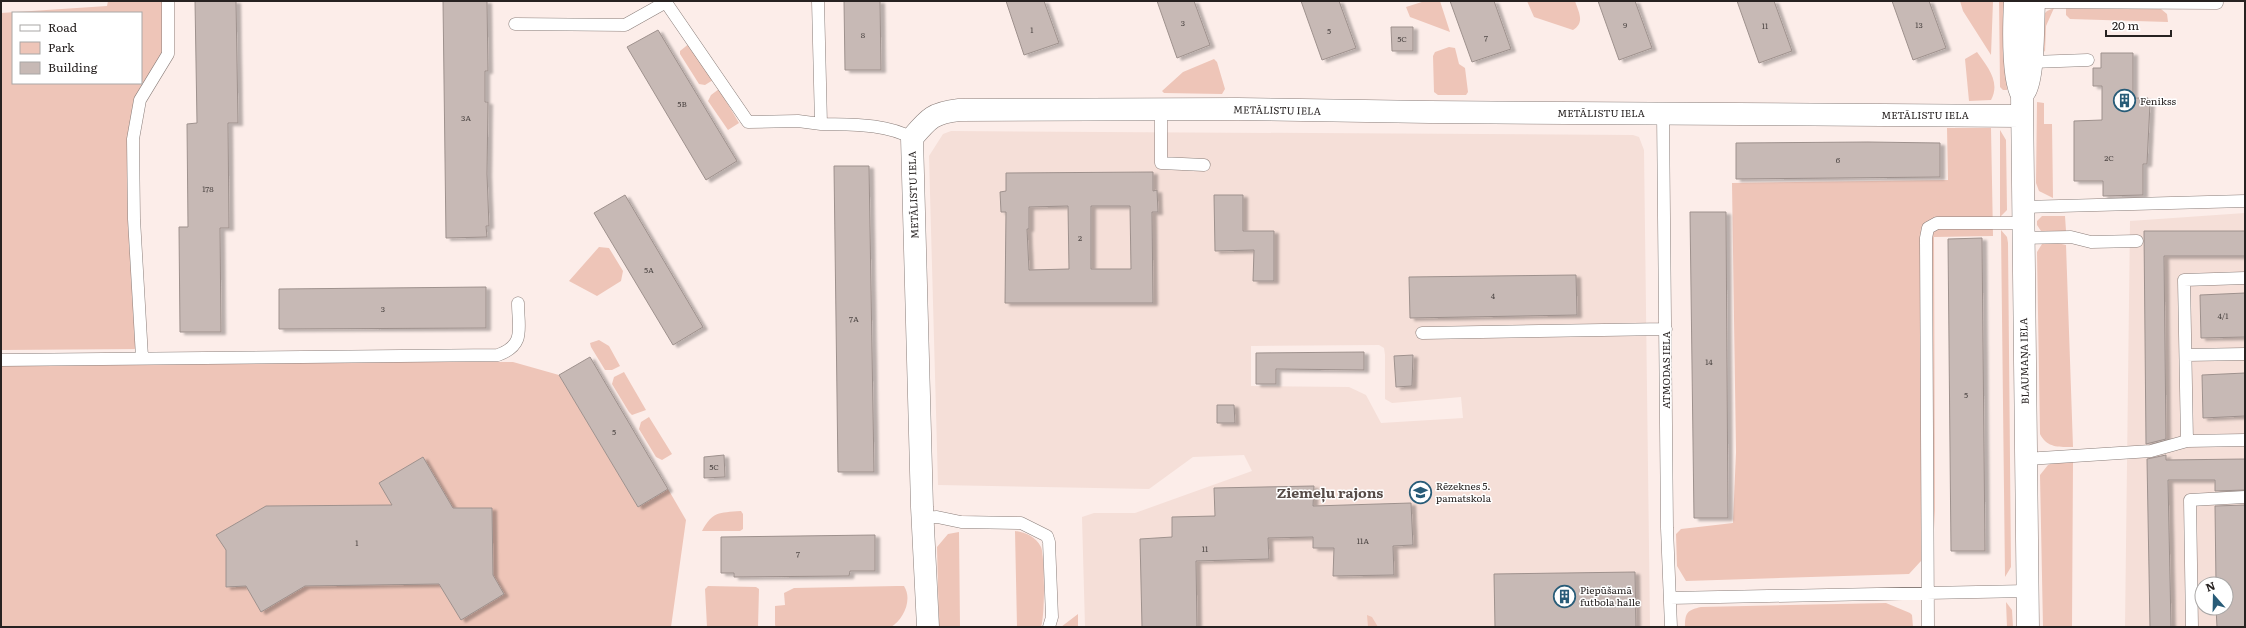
<svg xmlns="http://www.w3.org/2000/svg" width="2246" height="628" font-family="Literata,serif">
<defs>
<filter id="shadow"><feDropShadow dx="4.5" dy="2.5" stdDeviation="1" flood-color="#0004"/></filter>
</defs>
<rect width="100%" height="100%" fill="#fcede9"/>
<path fill="#f5dfd8" fill-rule="evenodd" d="M 951,131 L 1633,135 L 1639,137 L 1644,150 L 1650,627 L 1085,627 L 1082,517 L 1094,513 L 1135,513 L 1252,471 L 1244,455 L 1193,457 L 1149,489 L 938,485 L 929,156 L 943,134 ZM 1379,345 L 1384,348 L 1385,355 L 1385,399 L 1392,403 L 1461,397 L 1463,418 L 1381,423 L 1366,395 L 1349,387 L 1251,386 L 1251,346 Z
M 2245,213 L 2245,627 L 2125,627 L 2130,221 ZM 2202,584 L 2226,584 L 2226,608 L 2202,608 Z"/>
<path fill="#eec5b8" fill-rule="evenodd" d="M 108,1 L 167,1 L 168,54 L 140,100 L 133,139 L 142,349 L 1,350 L 1,13 L 107,6 ZM 13,13 L 141,13 L 141,83 L 13,83 Z
M 1425,1 L 1440,1 L 1450,32 L 1410,17 L 1406,7 Z
M 1527,1 L 1575,1 C 1579,13 1585,22 1573,30 L 1534,17 Z
M 1960,1 L 1993,1 L 1991,55 L 1963,11 Z
M 1999,1 L 2004,1 L 2007,90 L 2003,90 L 2000,87 Z
M 2066,7 L 2161,9 L 2167,14 L 2168,22 L 2070,19 L 2066,15 Z
M 2054,8 L 2046,26 L 2045,52 L 2043,49 L 2044,14 L 2047,11 Z
M 690,43 L 713,80 L 705,85 L 699,84 L 680,54 L 680,51 Z
M 1449,47 L 1455,48 L 1459,64 L 1465,68 L 1468,92 L 1466,95 L 1438,95 L 1434,92 L 1433,56 L 1435,52 Z
M 1977,52 C 1987,66 2001,82 1991,100 L 1969,101 L 1965,59 Z
M 1214,59 L 1217,62 L 1225,89 L 1222,94 L 1164,93 L 1162,91 L 1183,72 Z
M 719,89 L 739,123 L 728,130 L 708,101 L 711,95 Z
M 2037,102 L 2044,103 L 2044,124 L 2052,124 L 2053,198 L 2039,191 L 2036,183 Z
M 1947,128 L 1991,128 L 1993,236 L 1934,237 L 1935,510 L 1933,548 L 1909,574 L 1686,581 L 1677,566 L 1676,534 L 1681,529 L 1733,523 L 1736,452 L 1732,183 L 1948,180 Z
M 2000,130 L 2006,140 L 2007,210 L 2000,217 Z
M 2042,216 L 2065,216 L 2066,231 L 2041,231 L 2037,225 L 2037,221 Z
M 2001,230 L 2007,237 L 2008,243 L 2011,567 L 2005,577 Z
M 2053,242 L 2066,245 L 2073,447 C 2059,447 2047,448 2040,434 L 2037,252 L 2042,244 Z
M 599,247 L 609,248 L 623,271 L 621,281 L 597,296 L 569,281 Z
M 599,340 L 609,346 L 620,366 L 612,370 L 605,370 L 591,347 L 590,343 Z
M 1,360 L 513,362 L 559,375 L 638,507 L 668,489 L 686,520 L 671,627 L 1,627 Z
M 624,372 L 646,410 L 632,415 L 629,412 L 612,384 L 614,377 Z
M 649,417 L 672,454 L 662,460 L 656,457 L 639,429 L 641,422 Z
M 2055,462 L 2073,462 L 2072,627 L 2043,627 L 2040,475 L 2048,465 Z
M 741,511 L 743,514 L 743,529 L 740,531 L 702,531 C 713,511 718,513 741,511 Z
M 1015,531 C 1025,532 1036,537 1041,547 C 1045,556 1045,618 1041,627 L 1017,627 Z
M 959,532 L 960,627 L 939,627 L 937,547 L 948,534 Z
M 708,586 L 756,587 L 759,589 L 758,627 L 707,627 L 705,589 Z
M 897,586 L 904,586 C 913,600 903,620 891,627 L 776,627 L 775,625 L 775,606 L 785,605 L 784,593 L 794,588 Z
M 2006,602 L 2012,610 L 2013,627 L 2007,627 Z
M 1886,603 L 1910,613 L 1912,615 L 1913,627 L 1685,627 C 1685,613 1687,610 1701,607 Z
M 1078,614 L 1078,627 L 1061,627 Z
M 1367,615 L 1372,617 L 1378,627 L 1368,627 Z"/>
<path fill="#c7b9b5" stroke="#9e918d" fill-rule="evenodd" filter="url(#shadow)" d="M 195,1 L 236,1 L 238,123 L 228,123 L 229,228 L 220,228 L 221,332 L 180,332 L 179,227 L 188,227 L 187,124 L 197,123 Z
M 443,1 L 487,1 L 488,71 L 485,71 L 485,102 L 488,102 L 487,174 L 489,226 L 486,226 L 487,237 L 446,238 Z
M 844,1 L 880,1 L 881,70 L 845,70 Z
M 1006,1 L 1044,1 L 1059,43 L 1024,55 Z
M 1157,1 L 1194,1 L 1210,45 L 1177,58 Z
M 1301,1 L 1339,1 L 1356,48 L 1322,60 Z
M 1450,1 L 1494,1 L 1511,49 L 1472,62 Z
M 1598,1 L 1635,1 L 1652,48 L 1619,60 Z
M 1737,1 L 1774,1 L 1792,51 L 1759,63 Z
M 1892,1 L 1929,1 L 1946,48 L 1913,60 Z
M 1391,27 L 1413,27 L 1413,51 L 1392,51 Z
M 658,30 L 737,161 L 706,180 L 627,47 Z
M 2101,53 L 2133,53 L 2133,98 L 2148,98 L 2148,103 L 2150,103 L 2147,164 L 2143,164 L 2143,195 L 2103,196 L 2103,181 L 2074,181 L 2074,121 L 2102,120 L 2102,86 L 2093,86 L 2093,68 L 2101,68 Z
M 1868,142 L 1940,143 L 1940,177 L 1736,179 L 1736,143 Z
M 834,166 L 869,166 L 874,472 L 838,472 Z
M 1153,172 L 1153,191 L 1157,190 L 1158,212 L 1152,212 L 1153,303 L 1005,303 L 1006,212 L 1001,212 L 1000,192 L 1006,191 L 1006,173 ZM 1068,206 L 1069,269 L 1029,270 L 1027,229 L 1029,229 L 1029,207 ZM 1091,206 L 1130,206 L 1131,269 L 1091,269 Z
M 625,195 L 703,327 L 673,345 L 594,213 Z
M 1214,195 L 1243,195 L 1243,231 L 1274,231 L 1274,281 L 1253,281 L 1254,250 L 1215,251 Z
M 1690,212 L 1726,212 L 1728,518 L 1694,518 Z
M 2144,231 L 2245,231 L 2245,256 L 2164,256 L 2166,439 L 2146,444 Z
M 1982,238 L 1985,551 L 1951,551 L 1948,239 Z
M 1576,275 L 1577,315 L 1410,318 L 1409,277 Z
M 486,287 L 486,328 L 279,329 L 279,289 Z
M 2245,293 L 2245,337 L 2201,338 L 2200,295 Z
M 1364,352 L 1364,370 L 1276,369 L 1276,384 L 1256,384 L 1256,353 Z
M 1413,355 L 1412,386 L 1396,387 L 1394,356 Z
M 590,357 L 668,489 L 638,507 L 559,375 Z
M 2245,373 L 2245,416 L 2203,418 L 2202,375 Z
M 1217,405 L 1234,405 L 1235,423 L 1217,423 Z
M 724,455 L 725,477 L 704,478 L 704,457 Z
M 2166,455 L 2166,460 L 2245,459 L 2245,490 L 2215,491 L 2215,480 L 2168,480 L 2171,627 L 2150,627 L 2147,459 Z
M 423,457 L 453,508 L 492,508 L 493,575 L 504,594 L 461,620 L 439,584 L 305,586 L 261,612 L 246,586 L 226,587 L 226,550 L 216,535 L 266,506 L 392,505 L 379,483 Z
M 1314,486 L 1313,506 L 1411,503 L 1413,545 L 1393,546 L 1394,575 L 1333,576 L 1334,548 L 1313,548 L 1313,537 L 1268,538 L 1269,559 L 1196,561 L 1197,627 L 1142,627 L 1140,539 L 1172,537 L 1172,517 L 1215,516 L 1214,488 Z
M 2245,505 L 2245,627 L 2217,627 L 2216,608 L 2226,608 L 2226,584 L 2216,584 L 2215,506 Z
M 875,535 L 875,571 L 850,571 L 849,576 L 734,577 L 734,573 L 721,573 L 721,537 Z
M 1635,572 L 1636,627 L 1495,627 L 1494,574 Z"/>
<g fill="none" stroke-linecap="round" stroke-linejoin="round">
<defs>
<path id="service" d="M 665,1 L 748,122 L 798,121 L 821,124
M 818,1 L 821,124 C 851,125 884,123 912,138
M 2030,2 L 2217,3
M 515,24 L 625,25 L 666,2
M 2031,62 L 2088,60
M 1161,109 L 1161,163 L 1204,165
M 1663,113 L 1667,528 L 1671,627
M 2022,207 L 2245,201
M 2023,238 L 2071,237 L 2091,242 L 2137,241
M 1422,333 L 1666,329
M 2186,355 L 2245,354
M 142,357 L 134,219 L 133,139 L 140,100 L 168,54 L 168,1
M 1,360 L 498,355 C 526,345 518,328 518,303
M 2187,441 L 2184,280 L 2245,278
M 2026,459 L 2151,451 L 2187,441 L 2245,440
M 923,518 L 937,517 L 961,522 L 1021,523 L 1047,536 L 1049,542 L 1052,617 L 1049,627
M 1670,598 L 2027,591
M 1928,627 L 1926,238 L 1928,228 L 1937,223 L 2023,223
M 2192,627 L 2190,500 L 2245,497"/>
<path id="minor" d="M 2015,1 C 2014,22 2012,79 2022,95 L 2028,627
M 2025,91 C 2034,77 2033,20 2034,1
M 928,627 L 922,507 L 912,138 C 929,118 933,113 959,110 L 1238,109 L 1429,112 L 2021,116"/>
</defs>
<use href="#service" stroke="#8a7e7a" stroke-width="13"/>
<use href="#minor" stroke="#8a7e7a" stroke-width="23"/>
<use href="#service" stroke="#fff" stroke-width="12"/>
<use href="#minor" stroke="#fff" stroke-width="22"/>
</g>
<defs>
<symbol id="building-ring" viewBox="-11 -11 22 22"><circle r="9.5" fill="#fff" stroke="#285c78" stroke-width="1.5"/><path d="M-4-6H4V6H1V3H-1V6H-4ZM-2.5-4.3h1.7v1.8h-1.7ZM.8-4.3h1.7v1.8H.8ZM-2.5-1h1.7V.8h-1.7ZM.8-1h1.7V.8H.8Z" fill="#285c78"/></symbol>
<symbol id="school-ring" viewBox="-11 -11 22 22"><circle r="9.5" fill="#fff" stroke="#285c78" stroke-width="1.5"/><path d="M0-5L7-2L0 1L-7-2ZM-4 1L0 2.5L4 1V4Q0 6-4 4Z" fill="#285c78"/></symbol>
</defs>
<g fill-rule="evenodd">
<use href="#building-ring" x="2112" y="88" width="25" height="25"/>
<use href="#school-ring" x="1408" y="480" width="25" height="25"/>
<use href="#building-ring" x="1552" y="584" width="25" height="25"/>
</g>
<g text-anchor="middle" stroke-width="3" stroke-linejoin="round" paint-order="stroke">
<g font-size="8" fill="#4f4846">
<text x="1183" y="26">3</text>
<text x="1625" y="28">9</text>
<text x="1919" y="28">13</text>
<text x="1765" y="29">11</text>
<text x="1032" y="33">1</text>
<text x="1329" y="34">5</text>
<text x="863" y="38">8</text>
<text x="1486" y="41">7</text>
<text x="1402" y="42">5C</text>
<text x="682" y="107">5B</text>
<text x="466" y="121">3A</text>
<text x="2109" y="161">2C</text>
<text x="1838" y="163">6</text>
<text x="208" y="192">178</text>
<text x="1080" y="241">2</text>
<text x="649" y="273">5A</text>
<text x="1493" y="299">4</text>
<text x="383" y="312">3</text>
<text x="2223" y="319">4/1</text>
<text x="854" y="322">7A</text>
<text x="1709" y="365">14</text>
<text x="1966" y="398">5</text>
<text x="614" y="435">5</text>
<text x="714" y="470">5C</text>
<text x="1363" y="544">11A</text>
<text x="357" y="546">1</text>
<text x="1205" y="552">11</text>
<text x="798" y="557">7</text>
</g>
<g font-size="10" fill="#272221" stroke="#fff" text-anchor="start">
<text x="2140" y="105">Fenikss</text>
<text x="1436" y="490">Rēzeknes 5.<tspan x="1436" dy="12">pamatskola</tspan></text>
<text x="1580" y="594">Piepūšamā<tspan x="1580" dy="12">futbola halle</tspan></text>
</g>
<g font-size="10" fill="#272221" stroke="#fff">
<text transform="translate(1277 110) rotate(1)" y="4">METĀLISTU IELA</text>
<text x="1601" y="117">METĀLISTU IELA</text>
<text x="1925" y="119">METĀLISTU IELA</text>
<text transform="translate(913 195) rotate(-92)" y="4">METĀLISTU IELA</text>
<text transform="translate(2024 361) rotate(-91)" y="4">BLAUMAŅA IELA</text>
<text transform="translate(1666 370) rotate(-90)" y="4">ATMODAS IELA</text>
</g>
<g font-size="14" font-weight="bold" fill="#574c48" stroke="#fff">
<text x="1330" y="498">Ziemeļu rajons</text>
</g>
</g>
<rect width="2246" height="628" fill="none" stroke="#272221" stroke-width="4"/>
<rect x="12" y="12" width="130" height="72" fill="#ffffff" stroke="#a9a7a6"/>
<rect x="20" y="25" width="20" height="6" fill="#ffffff" stroke="#a9a7a6"/>
<text x="48" y="32" font-size="12" fill="#272221">Road</text>
<rect x="20" y="42" width="20" height="12" fill="#eec5b8" stroke="#a9a7a6"/>
<text x="48" y="52" font-size="12" fill="#272221">Park</text>
<rect x="20" y="62" width="20" height="12" fill="#c7b9b5" stroke="#a9a7a6"/>
<text x="48" y="72" font-size="12" fill="#272221">Building</text>
<g transform="translate(2214 596) rotate(340)"><circle r="19" fill="#ffffff" stroke="#a9a7a6"/>
<path d="M0-3L7 15L0 10L-7 15Z" fill="#285c78"/>
<text y="-6" font-size="11" font-weight="bold" text-anchor="middle" fill="#272221">N</text>
</g>
<path d="M2106 30v6h65v-6" fill="none" stroke="#272221" stroke-width="2"/>
<text x="2112" y="30" font-size="12" fill="#272221" stroke="#ffffff" stroke-width="3" paint-order="stroke">20 m</text>
</svg>
